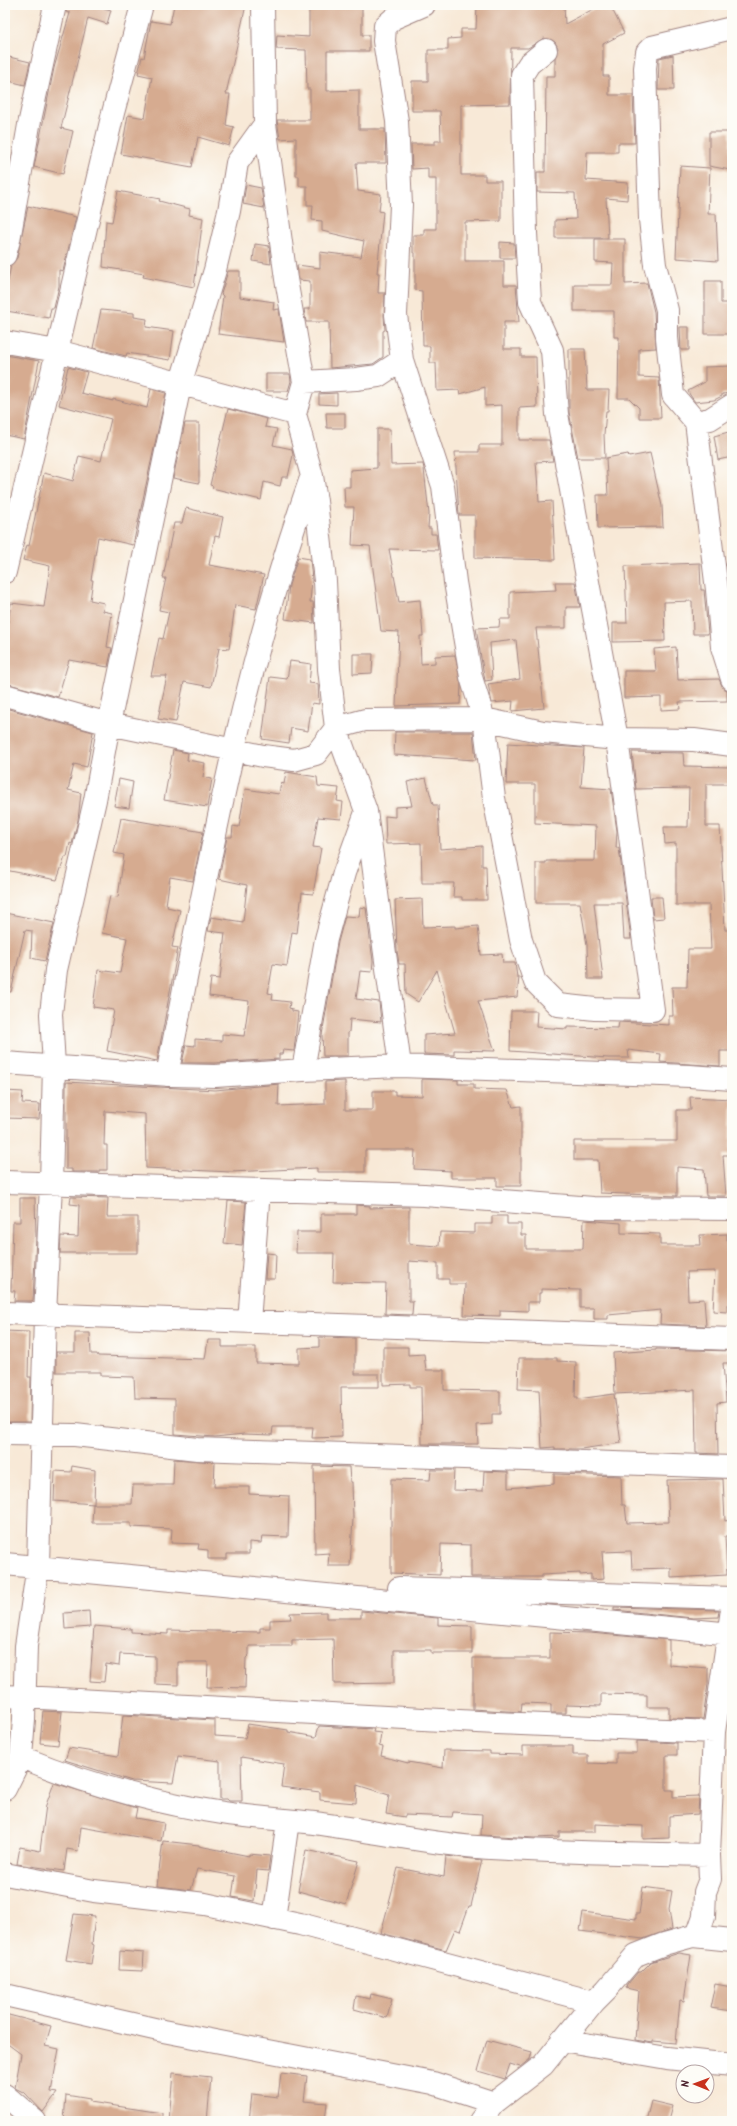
<svg xmlns="http://www.w3.org/2000/svg" width="737" height="2126" font-family="Kalam,sans-serif">
<rect width="100%" height="100%" fill="#fdfcf7"/>
<filter id="ink" filterUnits="userSpaceOnUse"><feTurbulence type="fractalNoise" baseFrequency=".025" numOctaves="2"/><feDisplacementMap in="SourceGraphic" scale="8" xChannelSelector="R" yChannelSelector="G"/><feConvolveMatrix kernelMatrix="1 2 1 2 8 2 1 2 1" color-interpolation-filters="sRGB"/></filter>
<filter id="wash" filterUnits="userSpaceOnUse"><feTurbulence type="fractalNoise" baseFrequency=".012" numOctaves="4" result="noise"/><feDisplacementMap in="SourceGraphic" scale="16" xChannelSelector="R" yChannelSelector="G"/><feGaussianBlur stdDeviation="0.9" result="paint"/><feColorMatrix in="noise" values="0 0 0 0 0 0 0 0 0 0 0 0 0 0 0 0 0 1.4 0 .05"/><feComposite in="paint" operator="in"/></filter>
<g filter="url(#wash)">
<rect width="100%" height="100%" fill="#f8e9d7"/>
<g id="blocks">
<path fill="#d6ab90" d="M 67,5 L 92,5 L 111,10 L 107,24 L 88,18 L 61,128 L 73,131 L 63,174 L 34,167 L 54,68 L 70,13 L 66,12 Z
M 174,5 L 246,5 L 226,94 L 230,94 L 226,125 L 234,127 L 229,146 L 198,137 L 192,167 L 121,154 L 128,115 L 145,118 L 152,77 L 138,74 L 142,57 L 144,58 L 151,21 L 170,24 Z
M 309,5 L 362,5 L 362,35 L 369,35 L 369,51 L 327,51 L 327,91 L 359,90 L 359,129 L 385,129 L 386,163 L 356,163 L 358,191 L 381,194 L 379,211 L 383,212 L 377,273 L 379,273 L 378,293 L 385,293 L 384,315 L 385,330 L 383,331 L 383,357 L 373,364 L 330,368 L 329,322 L 306,322 L 304,309 L 310,309 L 310,281 L 299,280 L 297,265 L 320,268 L 320,252 L 361,257 L 364,241 L 322,231 L 322,221 L 312,220 L 313,205 L 307,205 L 307,186 L 299,186 L 299,176 L 296,176 L 296,138 L 280,139 L 277,120 L 310,120 L 310,89 L 307,89 L 306,50 L 276,49 L 277,35 L 309,37 Z
M 477,5 L 564,5 L 565,24 L 601,5 L 610,5 L 624,33 L 603,44 L 603,76 L 609,76 L 609,95 L 633,95 L 635,143 L 618,143 L 618,152 L 587,152 L 586,180 L 628,183 L 627,200 L 606,198 L 608,238 L 555,238 L 555,220 L 576,219 L 575,193 L 537,192 L 537,172 L 545,172 L 546,76 L 555,76 L 555,58 L 558,48 L 555,42 L 544,38 L 528,48 L 511,48 L 510,104 L 461,105 L 461,175 L 485,175 L 485,181 L 501,181 L 501,221 L 465,222 L 465,261 L 504,261 L 504,285 L 516,285 L 519,322 L 504,322 L 504,349 L 521,349 L 521,357 L 536,357 L 537,407 L 519,408 L 519,440 L 549,440 L 553,461 L 536,462 L 539,502 L 552,501 L 555,560 L 475,558 L 475,515 L 459,515 L 455,452 L 479,452 L 479,445 L 502,445 L 502,405 L 485,406 L 485,387 L 460,394 L 459,390 L 437,391 L 436,363 L 430,363 L 430,346 L 423,346 L 422,291 L 415,290 L 415,253 L 413,253 L 413,235 L 424,235 L 424,229 L 436,229 L 436,179 L 428,179 L 428,168 L 412,169 L 411,144 L 435,144 L 435,141 L 441,141 L 440,111 L 412,111 L 412,81 L 428,81 L 428,50 L 448,50 L 448,39 L 461,38 L 461,29 L 476,29 Z
M 673,55 L 674,90 L 658,90 L 659,58 Z
M 5,56 L 30,62 L 25,85 L 5,80 Z
M 709,132 L 730,132 L 730,170 L 709,166 Z
M 680,166 L 710,168 L 708,214 L 716,214 L 718,261 L 676,258 Z
M 246,185 L 261,188 L 264,208 L 243,204 Z
M 118,191 L 160,199 L 159,201 L 190,209 L 189,215 L 203,218 L 194,287 L 143,277 L 144,274 L 103,267 L 106,221 L 112,222 Z
M 28,206 L 76,217 L 63,271 L 59,270 L 59,286 L 54,308 L 51,308 L 49,318 L 6,311 L 8,299 L 5,298 L 6,280 L 8,281 L 11,265 L 17,258 Z
M 595,239 L 625,239 L 625,284 L 647,283 L 654,312 L 656,348 L 639,349 L 639,377 L 659,378 L 661,418 L 639,418 L 639,408 L 629,398 L 618,398 L 619,337 L 614,337 L 614,311 L 574,311 L 574,285 L 612,285 L 613,263 L 595,262 Z
M 500,242 L 514,243 L 515,258 L 500,258 Z
M 255,244 L 269,246 L 271,264 L 253,261 Z
M 228,271 L 240,271 L 240,297 L 274,302 L 273,310 L 279,309 L 284,342 L 218,334 L 223,296 L 221,294 Z
M 705,281 L 721,281 L 721,303 L 732,303 L 732,334 L 705,334 Z
M 101,310 L 134,313 L 134,317 L 147,319 L 146,327 L 174,331 L 170,360 L 127,353 L 126,356 L 93,348 Z
M 680,327 L 689,327 L 689,350 L 681,350 Z
M 569,349 L 585,349 L 587,390 L 609,390 L 608,411 L 606,411 L 604,434 L 605,458 L 578,458 L 569,412 Z
M 5,355 L 39,361 L 24,439 L 5,435 Z
M 732,366 L 732,393 L 722,394 L 722,396 L 714,400 L 695,402 L 690,395 L 688,391 L 705,382 L 705,367 Z
M 68,367 L 87,372 L 81,393 L 113,401 L 113,399 L 147,408 L 151,389 L 166,393 L 133,545 L 98,537 L 91,580 L 93,580 L 90,600 L 104,603 L 103,611 L 112,613 L 107,647 L 112,648 L 108,667 L 69,660 L 58,697 L 5,683 L 5,629 L 7,629 L 11,603 L 44,607 L 50,566 L 23,560 L 27,545 L 29,546 L 44,473 L 73,481 L 79,456 L 101,461 L 105,443 L 111,419 L 59,405 Z
M 266,374 L 290,374 L 291,381 L 288,391 L 266,391 Z
M 337,393 L 337,405 L 319,404 L 319,394 Z
M 228,409 L 267,419 L 265,427 L 277,429 L 273,445 L 292,449 L 293,455 L 288,477 L 282,477 L 280,486 L 264,482 L 261,500 L 212,488 L 213,486 L 210,485 Z
M 326,413 L 345,413 L 345,428 L 327,428 Z
M 185,423 L 199,423 L 199,483 L 173,478 Z
M 377,429 L 390,429 L 391,465 L 423,464 L 424,469 L 429,514 L 428,528 L 431,528 L 431,534 L 436,534 L 438,550 L 389,549 L 399,602 L 420,600 L 423,636 L 420,636 L 421,664 L 435,663 L 435,656 L 455,655 L 461,685 L 460,704 L 396,706 L 399,632 L 381,631 L 370,546 L 352,545 L 354,507 L 345,507 L 344,487 L 350,487 L 350,470 L 377,468 Z
M 732,431 L 732,457 L 718,460 L 714,436 Z
M 650,453 L 662,506 L 663,527 L 598,528 L 597,495 L 608,495 L 606,458 L 628,454 L 629,457 Z
M 186,508 L 223,517 L 219,537 L 215,536 L 209,565 L 264,575 L 256,609 L 235,605 L 229,649 L 219,648 L 211,687 L 184,682 L 176,722 L 158,719 L 167,676 L 151,676 L 159,638 L 163,639 L 169,612 L 159,610 L 166,578 L 163,578 L 174,523 L 182,523 Z
M 298,557 L 310,559 L 312,580 L 310,602 L 313,602 L 314,623 L 285,619 L 289,585 Z
M 700,563 L 701,590 L 704,590 L 708,634 L 693,634 L 692,601 L 664,602 L 665,641 L 613,642 L 613,623 L 627,623 L 625,566 Z
M 555,582 L 575,582 L 580,607 L 566,607 L 566,628 L 536,628 L 544,708 L 512,711 L 513,701 L 492,703 L 488,684 L 520,679 L 516,640 L 490,643 L 492,680 L 485,681 L 476,628 L 499,627 L 500,619 L 510,619 L 510,592 L 556,590 Z
M 676,647 L 678,680 L 719,679 L 723,688 L 727,690 L 727,701 L 679,702 L 680,709 L 661,710 L 661,697 L 624,698 L 624,671 L 656,671 L 654,649 Z
M 353,654 L 373,654 L 372,673 L 353,674 Z
M 290,661 L 311,664 L 309,683 L 318,684 L 319,704 L 312,703 L 308,731 L 291,728 L 289,743 L 262,739 L 270,677 L 287,679 Z
M 5,708 L 93,732 L 87,767 L 74,764 L 68,790 L 81,793 L 78,820 L 72,844 L 70,843 L 67,857 L 65,857 L 57,880 L 5,870 Z
M 395,732 L 473,732 L 476,760 L 394,755 Z
M 508,743 L 584,748 L 581,787 L 611,789 L 617,831 L 616,848 L 619,848 L 631,939 L 624,939 L 622,903 L 594,903 L 603,979 L 588,979 L 587,945 L 580,903 L 536,903 L 536,863 L 546,863 L 546,861 L 595,861 L 596,826 L 535,823 L 535,784 L 506,784 Z
M 173,750 L 188,753 L 187,760 L 205,763 L 203,777 L 212,779 L 207,807 L 164,800 Z
M 632,752 L 683,753 L 684,766 L 732,767 L 732,784 L 706,784 L 706,826 L 720,826 L 725,930 L 732,930 L 732,987 L 729,987 L 728,1027 L 732,1027 L 732,1051 L 720,1051 L 720,1066 L 660,1062 L 661,1054 L 628,1050 L 629,1058 L 608,1058 L 510,1051 L 511,1011 L 537,1011 L 536,1027 L 567,1029 L 567,1027 L 618,1028 L 619,1022 L 669,1025 L 669,1016 L 673,1016 L 672,987 L 687,987 L 688,949 L 711,949 L 709,905 L 676,905 L 676,843 L 665,844 L 664,827 L 688,827 L 689,788 L 636,789 Z
M 286,772 L 317,777 L 318,786 L 339,788 L 337,801 L 343,802 L 341,819 L 318,817 L 313,847 L 321,848 L 313,894 L 302,893 L 297,933 L 292,932 L 287,966 L 273,964 L 268,993 L 273,994 L 272,1000 L 290,1002 L 289,1008 L 292,1009 L 292,1011 L 298,1012 L 294,1051 L 283,1050 L 282,1054 L 279,1054 L 279,1059 L 215,1063 L 182,1063 L 186,1045 L 195,1046 L 195,1039 L 222,1041 L 222,1034 L 244,1036 L 249,1001 L 209,996 L 211,978 L 220,979 L 225,933 L 208,931 L 211,917 L 243,922 L 247,885 L 219,879 L 227,837 L 232,837 L 233,826 L 239,827 L 245,789 L 279,794 L 281,783 L 284,784 Z
M 426,778 L 433,805 L 438,805 L 440,849 L 482,846 L 482,866 L 486,866 L 487,900 L 462,900 L 462,897 L 453,897 L 454,883 L 422,883 L 421,843 L 386,844 L 385,816 L 395,817 L 395,807 L 412,806 L 407,782 Z
M 119,779 L 133,782 L 129,808 L 114,806 Z
M 121,818 L 203,832 L 193,881 L 170,877 L 166,905 L 168,905 L 167,907 L 180,910 L 172,947 L 178,948 L 157,1061 L 107,1051 L 114,1010 L 93,1007 L 98,970 L 120,973 L 127,938 L 102,933 L 110,896 L 118,897 L 124,855 L 114,853 Z
M 651,897 L 662,897 L 664,918 L 653,919 Z
M 422,899 L 423,927 L 455,926 L 455,928 L 478,926 L 481,955 L 502,954 L 503,963 L 515,963 L 517,977 L 519,977 L 517,997 L 478,1001 L 495,1051 L 454,1050 L 454,1055 L 424,1054 L 424,1035 L 455,1033 L 437,970 L 418,1002 L 406,994 L 405,964 L 399,964 L 397,951 L 395,900 Z
M 360,907 L 366,908 L 373,961 L 372,972 L 360,971 L 356,999 L 379,1002 L 381,1022 L 350,1019 L 349,1032 L 348,1032 L 348,1056 L 323,1056 L 322,1035 L 338,942 L 345,916 L 359,917 Z
M 5,913 L 54,923 L 45,961 L 31,958 L 32,931 L 25,930 L 11,992 L 5,991 Z
M 422,1079 L 458,1080 L 458,1084 L 474,1084 L 474,1089 L 507,1090 L 513,1107 L 521,1106 L 521,1186 L 497,1186 L 497,1178 L 451,1178 L 451,1171 L 414,1169 L 415,1150 L 365,1150 L 365,1172 L 317,1172 L 317,1168 L 231,1172 L 146,1168 L 145,1114 L 105,1111 L 104,1145 L 107,1145 L 107,1170 L 99,1170 L 99,1172 L 72,1172 L 72,1169 L 66,1169 L 66,1082 L 215,1090 L 279,1084 L 278,1106 L 325,1104 L 325,1082 L 345,1081 L 345,1110 L 373,1110 L 373,1091 L 395,1091 L 395,1095 L 422,1096 Z
M 5,1091 L 23,1092 L 22,1103 L 40,1104 L 39,1119 L 5,1118 Z
M 690,1097 L 732,1099 L 730,1155 L 723,1155 L 726,1196 L 706,1196 L 704,1169 L 677,1167 L 677,1196 L 600,1193 L 598,1160 L 574,1160 L 574,1141 L 677,1141 L 677,1110 L 691,1110 Z
M 71,1197 L 108,1198 L 107,1217 L 138,1217 L 138,1253 L 60,1253 L 61,1236 L 78,1237 L 79,1205 L 70,1204 Z
M 20,1198 L 35,1198 L 36,1236 L 33,1301 L 14,1301 L 15,1291 L 11,1291 L 13,1222 L 20,1222 Z
M 228,1201 L 246,1202 L 242,1245 L 224,1243 Z
M 356,1205 L 370,1206 L 370,1208 L 409,1207 L 409,1244 L 439,1246 L 440,1232 L 475,1233 L 475,1224 L 492,1224 L 492,1216 L 507,1216 L 507,1224 L 521,1224 L 521,1235 L 526,1235 L 526,1249 L 583,1249 L 584,1220 L 621,1223 L 621,1233 L 660,1234 L 660,1245 L 701,1245 L 700,1235 L 727,1234 L 727,1240 L 732,1240 L 732,1306 L 727,1305 L 727,1312 L 713,1311 L 715,1271 L 687,1272 L 688,1300 L 704,1299 L 706,1326 L 660,1324 L 661,1310 L 608,1315 L 608,1319 L 594,1319 L 594,1308 L 580,1308 L 580,1290 L 541,1289 L 541,1293 L 539,1293 L 539,1302 L 528,1302 L 528,1311 L 500,1310 L 500,1316 L 464,1315 L 465,1284 L 449,1284 L 449,1279 L 438,1279 L 438,1263 L 409,1261 L 409,1301 L 413,1301 L 412,1315 L 385,1314 L 386,1283 L 333,1282 L 334,1253 L 296,1253 L 297,1232 L 321,1232 L 321,1214 L 356,1214 Z
M 267,1253 L 276,1254 L 275,1279 L 265,1279 Z
M 5,1331 L 29,1332 L 28,1377 L 31,1377 L 30,1422 L 5,1422 Z
M 75,1333 L 90,1333 L 91,1354 L 97,1354 L 98,1356 L 205,1359 L 208,1340 L 222,1340 L 222,1347 L 256,1347 L 256,1363 L 299,1364 L 299,1348 L 319,1347 L 319,1337 L 355,1338 L 355,1374 L 379,1374 L 379,1387 L 341,1387 L 342,1437 L 312,1438 L 313,1427 L 273,1427 L 272,1435 L 244,1434 L 215,1437 L 175,1434 L 175,1399 L 135,1398 L 134,1377 L 101,1376 L 101,1372 L 56,1372 L 56,1352 L 75,1352 Z
M 383,1347 L 408,1347 L 408,1355 L 424,1354 L 426,1370 L 444,1370 L 444,1390 L 500,1391 L 500,1414 L 492,1414 L 492,1424 L 477,1425 L 478,1444 L 422,1444 L 421,1387 L 410,1387 L 410,1384 L 383,1385 Z
M 656,1349 L 732,1351 L 732,1363 L 723,1363 L 726,1402 L 717,1403 L 718,1454 L 696,1453 L 695,1390 L 615,1394 L 613,1353 L 656,1350 Z
M 519,1358 L 557,1358 L 557,1361 L 576,1362 L 575,1397 L 578,1397 L 578,1399 L 614,1394 L 621,1443 L 581,1449 L 555,1449 L 555,1447 L 542,1448 L 539,1390 L 518,1389 Z
M 174,1459 L 215,1462 L 214,1487 L 249,1487 L 249,1494 L 289,1496 L 288,1537 L 262,1536 L 261,1543 L 249,1542 L 249,1554 L 227,1554 L 227,1559 L 208,1559 L 208,1550 L 198,1549 L 199,1544 L 171,1543 L 172,1529 L 131,1527 L 131,1523 L 92,1523 L 93,1504 L 132,1504 L 133,1485 L 173,1485 Z
M 72,1466 L 95,1470 L 94,1504 L 54,1501 L 55,1471 L 71,1472 Z
M 314,1466 L 349,1467 L 350,1482 L 352,1482 L 353,1519 L 350,1566 L 328,1566 L 329,1553 L 315,1554 Z
M 431,1470 L 454,1470 L 453,1490 L 483,1491 L 484,1471 L 508,1472 L 508,1488 L 554,1484 L 554,1474 L 621,1476 L 622,1505 L 625,1505 L 627,1523 L 669,1522 L 667,1480 L 723,1479 L 725,1521 L 731,1520 L 731,1536 L 725,1536 L 727,1575 L 671,1578 L 671,1568 L 632,1569 L 631,1551 L 602,1552 L 604,1579 L 591,1580 L 591,1574 L 580,1575 L 580,1573 L 542,1575 L 542,1577 L 471,1577 L 471,1545 L 441,1544 L 440,1575 L 391,1573 L 391,1479 L 430,1480 Z
M 614,1607 L 719,1610 L 718,1617 L 693,1618 L 614,1610 Z
M 89,1611 L 90,1627 L 65,1629 L 64,1613 Z
M 361,1611 L 438,1618 L 438,1625 L 472,1626 L 472,1653 L 431,1653 L 431,1650 L 394,1650 L 394,1683 L 334,1684 L 333,1639 L 292,1640 L 292,1646 L 249,1646 L 249,1655 L 246,1658 L 245,1688 L 207,1687 L 208,1662 L 178,1662 L 178,1685 L 155,1684 L 155,1656 L 120,1654 L 119,1666 L 106,1664 L 104,1682 L 90,1681 L 94,1626 L 131,1629 L 131,1632 L 168,1634 L 168,1630 L 260,1632 L 260,1628 L 270,1628 L 270,1620 L 291,1619 L 290,1613 L 326,1612 L 326,1618 L 361,1618 Z
M 550,1632 L 590,1633 L 669,1640 L 669,1665 L 708,1668 L 708,1684 L 703,1719 L 669,1718 L 669,1707 L 647,1707 L 647,1695 L 601,1694 L 601,1706 L 566,1705 L 566,1713 L 551,1713 L 551,1704 L 522,1703 L 521,1712 L 473,1709 L 473,1658 L 550,1658 Z
M 43,1711 L 62,1712 L 58,1745 L 40,1743 Z
M 123,1715 L 215,1720 L 215,1736 L 245,1738 L 248,1724 L 288,1730 L 288,1732 L 316,1737 L 319,1726 L 374,1729 L 373,1732 L 381,1733 L 379,1746 L 383,1747 L 381,1756 L 408,1763 L 408,1762 L 443,1768 L 444,1750 L 490,1751 L 490,1754 L 523,1755 L 523,1746 L 573,1746 L 573,1755 L 588,1755 L 588,1763 L 616,1764 L 616,1753 L 637,1753 L 637,1741 L 677,1743 L 677,1755 L 666,1755 L 666,1790 L 673,1790 L 673,1797 L 699,1796 L 698,1814 L 669,1816 L 669,1838 L 643,1839 L 643,1826 L 595,1824 L 595,1832 L 559,1832 L 559,1837 L 534,1838 L 481,1835 L 482,1814 L 453,1812 L 452,1817 L 405,1815 L 405,1817 L 386,1814 L 389,1795 L 357,1785 L 356,1803 L 320,1800 L 320,1792 L 281,1787 L 284,1764 L 241,1757 L 242,1801 L 229,1801 L 227,1799 L 220,1799 L 220,1761 L 178,1756 L 173,1783 L 132,1781 L 65,1760 L 69,1748 L 118,1756 Z
M 54,1783 L 137,1808 L 135,1818 L 164,1823 L 161,1841 L 81,1827 L 78,1851 L 67,1849 L 64,1871 L 17,1864 L 20,1847 L 40,1851 L 46,1805 Z
M 163,1841 L 199,1845 L 199,1846 L 249,1856 L 249,1854 L 270,1856 L 268,1871 L 257,1870 L 254,1901 L 232,1897 L 235,1876 L 197,1869 L 191,1890 L 157,1886 Z
M 306,1850 L 359,1861 L 346,1904 L 298,1891 Z
M 446,1856 L 482,1860 L 471,1906 L 469,1906 L 460,1931 L 455,1929 L 446,1950 L 381,1933 L 398,1868 L 444,1877 Z
M 643,1887 L 672,1891 L 669,1909 L 672,1929 L 643,1939 L 580,1931 L 583,1912 L 636,1919 L 636,1914 L 639,1914 Z
M 74,1914 L 95,1916 L 92,1944 L 94,1945 L 91,1964 L 66,1960 Z
M 120,1951 L 144,1953 L 143,1971 L 119,1970 Z
M 679,1953 L 691,1955 L 684,2001 L 680,2000 L 676,2043 L 653,2041 L 653,2043 L 635,2040 L 639,1991 L 626,1988 L 627,1985 L 638,1972 L 641,1972 L 651,1962 Z
M 715,1984 L 732,1987 L 732,2011 L 710,2008 Z
M 371,1994 L 392,1999 L 387,2018 L 354,2009 L 356,1996 L 370,1999 Z
M 5,2014 L 51,2026 L 45,2046 L 59,2049 L 51,2092 L 57,2093 L 43,2112 L 25,2093 L 15,2088 L 21,2054 L 5,2042 Z
M 487,2040 L 532,2052 L 530,2059 L 520,2067 L 510,2064 L 505,2079 L 478,2071 Z
M 173,2073 L 211,2077 L 207,2121 L 169,2121 Z
M 281,2073 L 307,2076 L 304,2101 L 327,2103 L 325,2121 L 249,2121 L 252,2094 L 278,2097 Z
M 66,2095 L 90,2099 L 90,2102 L 162,2113 L 162,2121 L 64,2121 Z
M 651,2101 L 672,2106 L 668,2121 L 646,2121 Z"/>
</g>
</g>
<g filter="url(#ink)">
<use href="#blocks" fill-opacity="0" stroke="#a18481" stroke-width="1"/>
<g fill="none" stroke-linecap="round" stroke-linejoin="round">
<defs>
<path id="minor" d="M 424,5 L 394,18 L 385,26 L 384,41 L 397,121 L 401,205 L 396,315 L 402,360 L 443,486 L 455,582 L 471,677 L 484,719 L 494,798 L 521,940 L 535,982 L 558,1005 L 595,1009 L 653,1010 L 617,739 L 557,414 L 552,350 L 530,302 L 526,233 L 522,75 L 529,64 L 546,50
M 732,28 L 652,47 L 647,52 L 645,68 L 650,219 L 655,265 L 667,310 L 667,338 L 673,395 L 696,422 L 717,590 L 722,647 L 732,679
M 5,255 L 9,240 L 29,125 L 55,5
M 5,342 L 57,351 L 295,414
M 304,382 L 356,379 L 378,376 L 402,360
M 696,422 L 710,419 L 732,405
M 5,572 L 113,113 L 142,5
M 5,695 L 109,724 L 263,756 L 294,760 L 316,754 L 336,728 L 365,720 L 484,719 L 543,732 L 617,739 L 694,740 L 732,745
M 5,1063 L 170,1075 L 215,1076 L 303,1070 L 400,1066 L 366,811 L 336,728 L 329,669 L 325,581 L 316,501 L 312,476 L 295,414 L 304,382 L 286,279 L 265,124 L 263,5
M 400,1066 L 690,1076 L 732,1079
M 303,1070 L 326,939 L 344,873 L 365,815
M 167,1075 C 207,874 242,671 311,478
M 5,1182 L 424,1195 L 593,1208 L 732,1209
M 5,1313 L 732,1339
M 249,1322 L 259,1190
M 5,1434 L 75,1435 L 197,1449 L 732,1467
M 5,1564 L 732,1634
M 399,1588 L 732,1598
M 5,1696 L 496,1723 L 714,1732
M 21,1757 L 24,1719 L 26,1646 L 38,1565 L 45,1316 L 51,1184 L 54,1066 L 51,1014 L 56,970 L 95,800 L 109,724 L 180,385 L 215,270 L 229,211 L 237,163 L 265,124
M 5,1789 L 21,1757 C 85,1783 154,1803 223,1813 C 253,1818 284,1819 314,1823 C 368,1830 423,1843 477,1847 C 554,1853 632,1853 709,1855
M 5,1874 L 94,1891 L 205,1904 L 300,1924 L 594,2002
M 274,1919 L 288,1821
M 697,1936 L 704,1916 L 705,1892 L 710,1879 L 709,1855 L 714,1732 L 732,1609
M 5,1995 L 163,2031 L 433,2083 L 494,2103
M 562,2040 L 667,2058 L 732,2065
M 5,2095 L 35,2121
M 480,2121 L 494,2103 L 543,2065 L 594,2002 L 606,1990 L 636,1955 L 664,1944 L 693,1936 L 732,1940"/>
</defs>
<use href="#minor" stroke="#a18481" stroke-width="24"/>
<use href="#minor" stroke="#fff" stroke-width="22"/>
</g>
</g>
<rect width="737" height="2126" fill="none" stroke="#fdfcf7" stroke-width="20"/>
<g transform="translate(695 2084) rotate(271)"><circle r="19" fill="#fdfcf7" stroke="#b5a4a5"/>
<path d="M0-3L7 15L0 10L-7 15Z" fill="#c8321e"/>
<text y="-6" font-size="11" font-weight="bold" text-anchor="middle" fill="#4a1f2b">N</text>
</g>
</svg>
